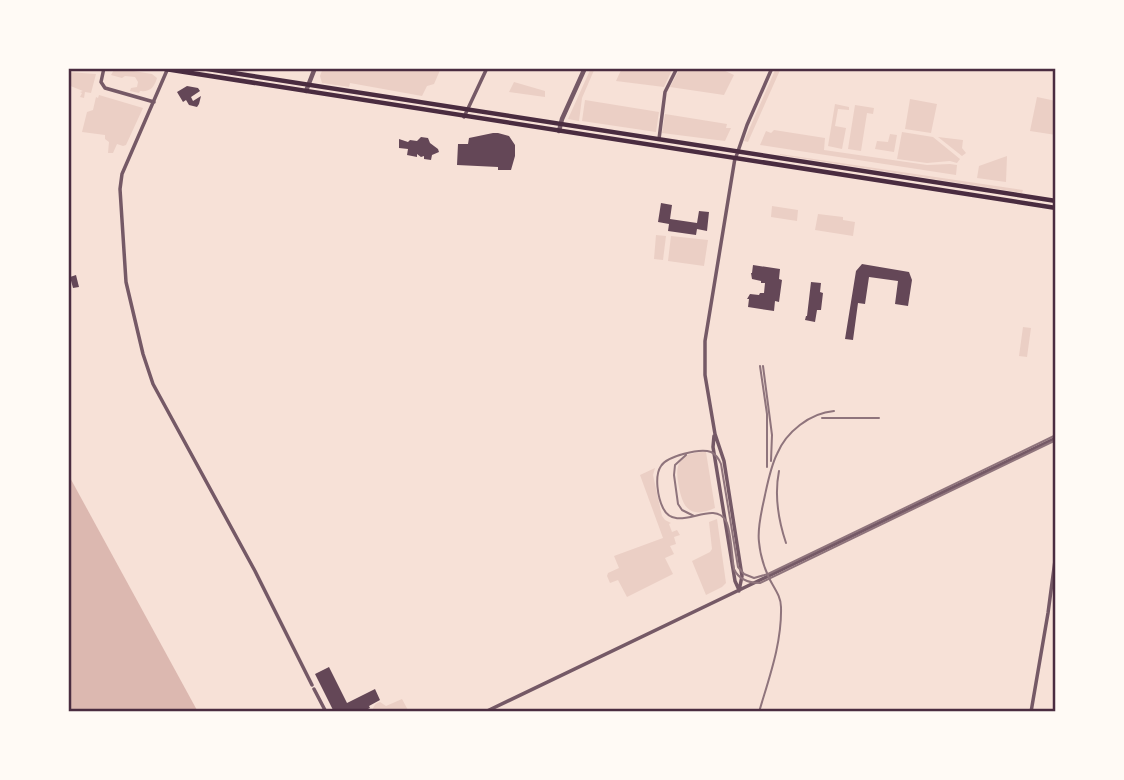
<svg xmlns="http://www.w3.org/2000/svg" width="1124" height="780" font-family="Mulish,sans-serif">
<rect width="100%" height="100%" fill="#f7e1d7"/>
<path fill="#ebcfc5" d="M 115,68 L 152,74 L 157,78 C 154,88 150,92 140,91 L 139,93 L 130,91 L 131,88 L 137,87 L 138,82 L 135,77 L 125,76 L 122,78 L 111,75 Z
M 323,68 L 441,68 L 434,84 L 427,86 L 422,96 L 350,83 L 349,87 L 322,83 L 320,76 Z
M 591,68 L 595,68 L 582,98 L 579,121 L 568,119 Z
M 622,68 L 673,68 L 664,87 L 616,81 Z
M 680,68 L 719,68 L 734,75 L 724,95 L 670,87 Z
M 776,68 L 781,68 L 748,142 L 744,141 Z
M 68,72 L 96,74 L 91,93 L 85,92 L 84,98 L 80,97 L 82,93 L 80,92 L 83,91 L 68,85 Z
M 514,82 L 545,91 L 545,97 L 509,92 Z
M 99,95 L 143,108 L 126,145 L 123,146 L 117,144 L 113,153 L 108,153 L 109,142 L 105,139 L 105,135 L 82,132 L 87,112 L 93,110 L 96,97 L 98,98 Z
M 1037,97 L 1056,101 L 1056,135 L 1030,131 Z
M 910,99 L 937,104 L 931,133 L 905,129 Z
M 585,100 L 659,112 L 656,132 L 582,121 Z
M 835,104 L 849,107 L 849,110 L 838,109 L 835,126 L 846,128 L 842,149 L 828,146 Z
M 855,105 L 874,108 L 873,114 L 867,113 L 861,151 L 848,149 Z
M 665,114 L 727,124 L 726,128 L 731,128 L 725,141 L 662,133 Z
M 774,130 L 825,138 L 824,150 L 927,165 L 950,164 L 957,165 L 956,175 L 760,145 L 766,131 L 771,133 Z
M 902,132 L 933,137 L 960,159 L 957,163 L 950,161 L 927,163 L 897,159 Z
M 890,134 L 897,135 L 894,152 L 875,149 L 877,141 L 888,142 Z
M 938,137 L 963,140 L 962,148 L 966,153 L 962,156 Z
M 780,154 L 1023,190 L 1022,193 L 780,155 Z
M 1007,156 L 1006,182 L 977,178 L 979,166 Z
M 772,206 L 798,210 L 797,221 L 771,217 Z
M 818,214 L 843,217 L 843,220 L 855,222 L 853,236 L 815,230 Z
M 656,235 L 666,236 L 663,260 L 654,259 Z
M 671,236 L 708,240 L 704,266 L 668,261 Z
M 1023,327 L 1031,328 L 1027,357 L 1019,356 Z
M 701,452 L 706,452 L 715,508 C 688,520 682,506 678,482 C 677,475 676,467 681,460 C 685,454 694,453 701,452 Z
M 655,468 L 653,475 L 662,516 L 665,520 L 671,523 L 669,524 L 672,532 L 677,530 L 680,535 L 674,537 L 676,544 L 670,546 L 674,554 L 665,558 L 673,574 L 627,597 L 618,580 L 610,583 L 607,576 L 608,573 L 619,568 L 614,556 L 663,538 L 640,475 Z
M 717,519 L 726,583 L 722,587 L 706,595 L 692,561 L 710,552 L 712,549 L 709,522 Z
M 402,699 L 409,712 L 372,712 C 373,707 375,703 380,702 L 386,706 Z"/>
<path fill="#dcb8b0" d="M 68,474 L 198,712 L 68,712 Z"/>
<path fill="#644757" d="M 187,86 L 198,88 L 200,91 L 191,97 L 193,101 L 201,96 L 199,104 L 197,107 L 189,105 L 186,100 L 183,102 L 177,92 Z
M 493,133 L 498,133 L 509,136 L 515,145 L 515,156 L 511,170 L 498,170 L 498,167 L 457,165 L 458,144 L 468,144 L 469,138 Z
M 421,137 L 428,138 L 430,143 L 438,149 L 439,152 L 432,155 L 431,160 L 424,159 L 424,156 L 421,157 L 417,154 L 417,157 L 407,155 L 408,149 L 399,148 L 399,139 L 408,142 L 410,140 L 417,141 Z
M 661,203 L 672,205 L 670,219 L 697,223 L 699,211 L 709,212 L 707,231 L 697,229 L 696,235 L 668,231 L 669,224 L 658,222 Z
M 862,264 L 909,272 L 912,280 L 908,306 L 895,304 L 898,281 L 869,277 L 865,304 L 858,303 L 853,340 L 845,339 L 856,271 Z
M 753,265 L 780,269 L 779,279 L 782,280 L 779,302 L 775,301 L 774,311 L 748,307 L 749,299 L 747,299 L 750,294 L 759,295 L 760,293 L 764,293 L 765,283 L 761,283 L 761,281 L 752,279 L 751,273 L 752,273 Z
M 76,275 L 79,287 L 73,288 L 70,277 Z
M 811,282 L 821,283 L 820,292 L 823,293 L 821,310 L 817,310 L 815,322 L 805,320 L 806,316 L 807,316 Z
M 329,667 L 347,703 L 375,689 L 380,700 L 369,706 L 370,708 L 362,712 L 334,712 L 315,674 Z"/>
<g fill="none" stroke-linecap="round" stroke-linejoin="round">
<path stroke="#755966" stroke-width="3.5" d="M 104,68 L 101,82 L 105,88 L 154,102
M 168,68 L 122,174 L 120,189 L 126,282 L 143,354 L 153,384 L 255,571 L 312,685
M 464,117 L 487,68
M 659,139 L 665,92 L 677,68
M 736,157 L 747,125 L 772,68
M 735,158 L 705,341 L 705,375 L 715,434 L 724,461 L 742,576 L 739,591
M 714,436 L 713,447 L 735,581 L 739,590
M 314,689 L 326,712
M 485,712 L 1056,438
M 1031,712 L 1048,613 L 1056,553"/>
<path stroke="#755966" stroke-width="4.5" d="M 306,91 L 315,68
M 559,131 L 562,119 L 585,68"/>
<path stroke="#4a2c40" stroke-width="4.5" d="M 159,68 L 1056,208
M 201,68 L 1056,201"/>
<path stroke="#8f747c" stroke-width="2" d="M 1056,435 L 768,574 L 754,578 L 744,574 L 738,567 L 721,464 C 719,459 717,455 711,452 C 700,448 667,456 661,466 C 654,476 658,498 663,508 C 676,535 713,498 726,521 C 731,530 732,558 734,569 C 739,580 749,583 760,583 L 1056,440
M 686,455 L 675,465 L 674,475 L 678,504 L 682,510 L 694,516"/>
<path stroke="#8f747c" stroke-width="2" d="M 760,366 L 767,414 L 767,467
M 763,366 L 772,435 L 771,461
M 822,418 L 879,418
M 779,471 C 774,496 778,519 786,543
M 759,712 C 769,678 782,643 781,607 C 781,596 774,588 769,578 C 764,567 760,554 759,542 C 757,527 762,510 765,495 C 768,481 771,466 777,454 C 786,432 810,413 834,411"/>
</g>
<rect width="1124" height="780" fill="none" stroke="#fffaf5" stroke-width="140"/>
<rect x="70" y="70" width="984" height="640" fill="none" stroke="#4a2c40" stroke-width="2.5"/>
</svg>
